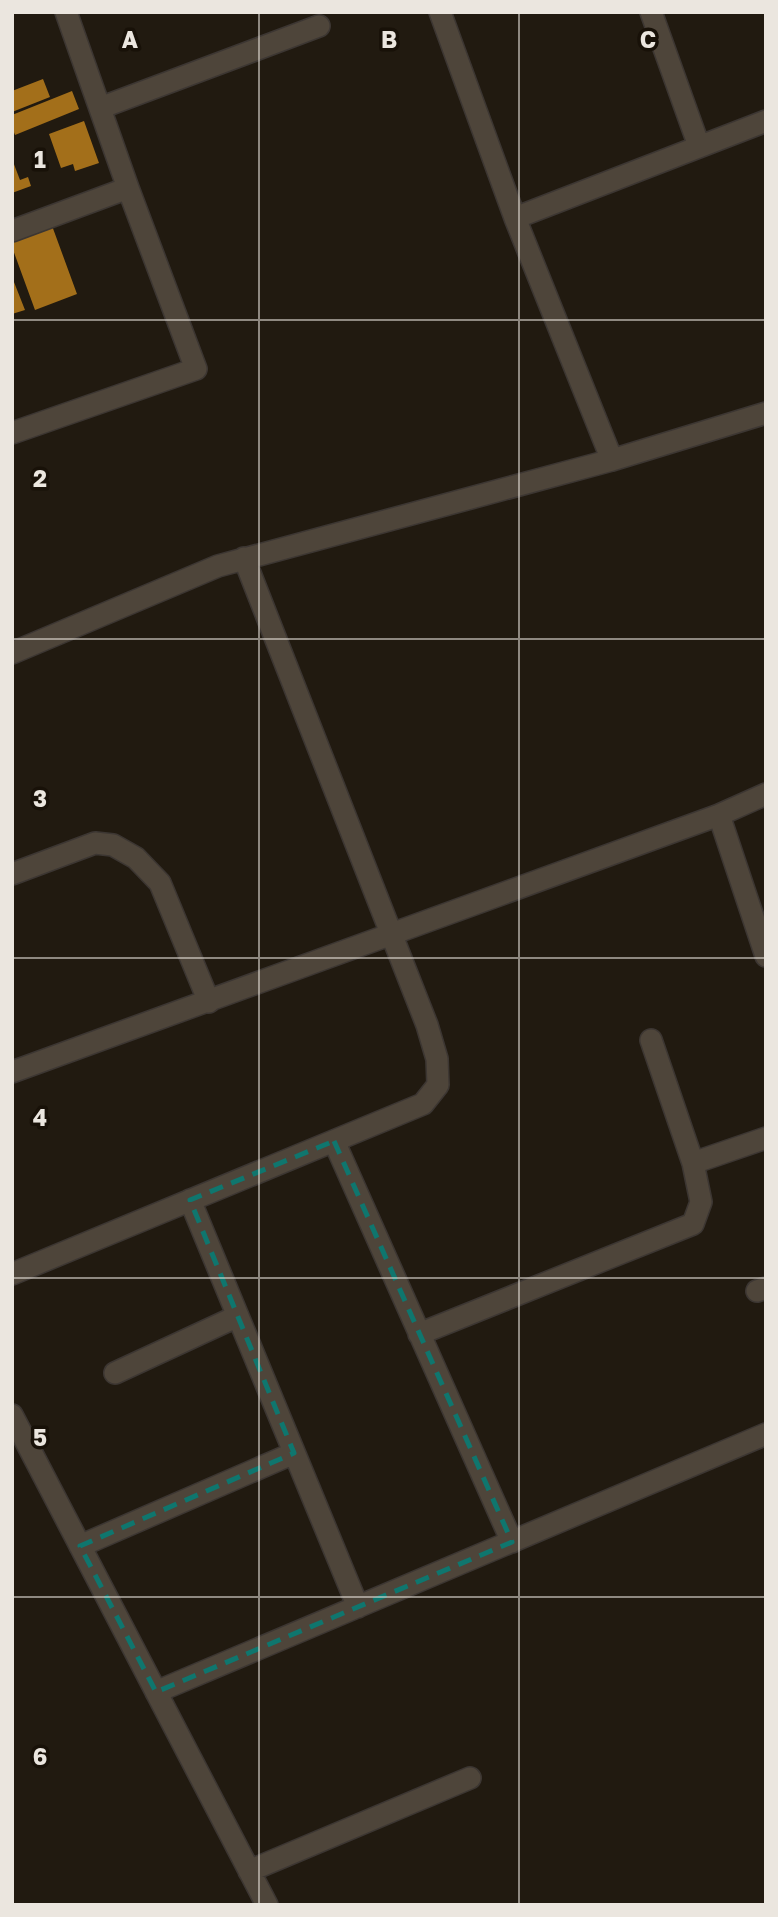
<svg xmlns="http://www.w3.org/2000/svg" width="778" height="1917" font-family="'Golos Text',sans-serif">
<rect width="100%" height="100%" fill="#211a10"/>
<path fill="#a36f1a" d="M 43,79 L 50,97 L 12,112 L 12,91 Z
M 72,91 L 79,109 L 15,135 L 12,127 L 12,115 Z
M 84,121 L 99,163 L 75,171 L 73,164 L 61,168 L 49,134 Z
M 12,159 L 20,180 L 28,177 L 31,186 L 12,193 Z
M 51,223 L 77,294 L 35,310 L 12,247 L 12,237 Z
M 12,277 L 25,310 L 12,314 Z"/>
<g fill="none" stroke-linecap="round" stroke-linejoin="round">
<defs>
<path id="street" d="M 66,12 L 128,188
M 440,12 L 515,218 L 612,460
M 651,12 L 699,146
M 100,108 L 319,26
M 515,218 L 766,121
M 12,231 L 128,188 L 196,369 L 12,433
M 12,653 L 218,566 L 612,460 L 766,413
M 719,815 L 766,956
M 12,874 L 95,843 L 113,845 L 136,858 L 160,883 L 209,1002
M 12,1072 L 719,815 L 766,794
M 334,1141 L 512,1542
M 693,1163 L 766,1138
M 190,1200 L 358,1607
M 12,1274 L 423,1104 L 438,1085 L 437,1059 L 427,1025 L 244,558
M 757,1291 L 766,1288
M 419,1334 L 693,1224 L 701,1202 L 693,1163 L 651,1040
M 115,1373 L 238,1316
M 12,1415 L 267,1905
M 80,1546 L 294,1453
M 156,1692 L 766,1434
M 249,1871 L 470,1778"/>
</defs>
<use href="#street" stroke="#3c3632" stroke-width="24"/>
<use href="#street" stroke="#4e453a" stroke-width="21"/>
</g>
<path fill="none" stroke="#0f766e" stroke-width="5" stroke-dasharray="14 9" stroke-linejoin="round" d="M 334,1141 L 512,1542 L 156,1692 L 80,1546 L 294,1453 L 190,1200 Z"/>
<path fill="none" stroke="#ebe6df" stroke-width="2" stroke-opacity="0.55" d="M 259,12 L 259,1905M 519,12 L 519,1905M 12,320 L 766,320M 12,639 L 766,639M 12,958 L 766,958M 12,1278 L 766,1278M 12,1597 L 766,1597"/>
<g font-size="23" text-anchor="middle" font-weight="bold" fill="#ebe6df" stroke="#181108" stroke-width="7" stroke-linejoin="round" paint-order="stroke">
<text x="130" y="48">A</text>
<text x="389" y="48">B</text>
<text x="648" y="48">C</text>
<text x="40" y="168">1</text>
<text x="40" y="487">2</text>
<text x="40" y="807">3</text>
<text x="40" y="1126">4</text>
<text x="40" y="1446">5</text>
<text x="40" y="1765">6</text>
</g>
<rect width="778" height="1917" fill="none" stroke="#ebe6df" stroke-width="28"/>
</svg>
